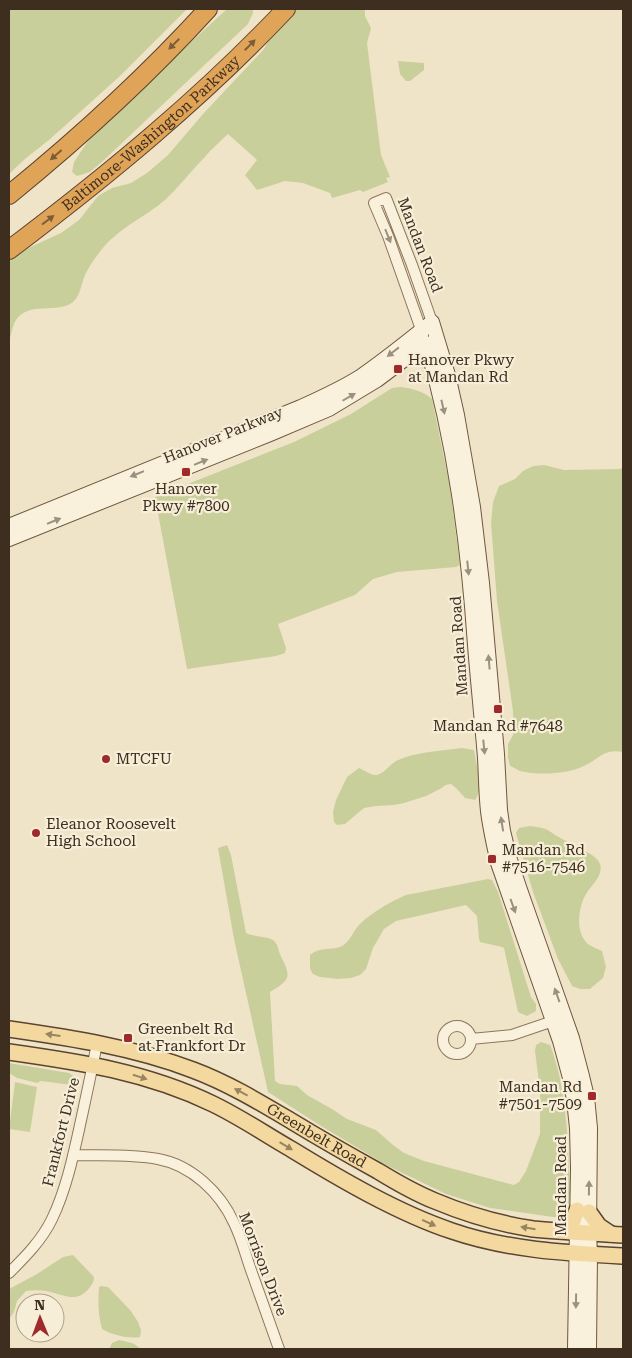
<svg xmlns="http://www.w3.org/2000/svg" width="632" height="1358" font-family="'Roboto Serif',serif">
<rect width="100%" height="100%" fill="#f0e4c8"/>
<path fill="#c9cf9b" d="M 9,9 L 187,9 L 120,76 L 49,140 L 26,158 L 9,174 Z
M 227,9 L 253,9 L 253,13 L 248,24 L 104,160 L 90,172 L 77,176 L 72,172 L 74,162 L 88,141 L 171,60 Z
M 286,9 L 365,9 L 365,16 L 371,28 L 367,43 L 381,155 L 390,177 L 386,178 L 388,182 L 363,192 L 360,190 L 332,198 L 330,193 L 303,183 L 285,181 L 257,190 L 245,175 L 257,160 L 228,134 C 220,142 211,149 204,158 C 190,172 179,187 165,200 C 145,217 119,228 102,249 C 96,257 89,266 85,275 C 81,284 81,295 73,302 C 58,314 29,301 16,320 C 12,326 12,334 9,341 L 9,257 L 61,233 L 79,220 L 98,196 L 112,188 L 131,183 L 147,173 L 168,155 L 203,114 L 264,49 Z
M 398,61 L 424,63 L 424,70 L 410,81 L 406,81 L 400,74 Z
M 401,387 C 413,389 423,391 432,399 L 450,487 L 460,565 L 456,567 L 397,572 L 373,579 L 355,595 L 278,624 L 286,648 L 285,653 L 276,656 L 187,669 L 155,497 L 294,442 L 351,414 L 392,388 Z
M 544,465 L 564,470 L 620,469 L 623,467 L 623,752 C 604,748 599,759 584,766 C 568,774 542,775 525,772 C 520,772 515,768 510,766 L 508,758 L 508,744 L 513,735 L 513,711 L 497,601 L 491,523 L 493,502 L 499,486 L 515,479 L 523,471 L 533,466 Z
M 462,748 L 474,750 C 476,763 484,790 475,800 L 465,798 L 456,788 L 451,784 L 446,785 L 440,789 L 426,796 L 404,803 L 394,805 L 376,806 L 364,808 L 345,824 L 337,825 L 334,822 L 333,812 L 336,800 L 347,777 L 359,768 C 364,770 372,776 377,775 C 385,773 389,765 396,761 C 414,752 441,751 462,748 Z
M 530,826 C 535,827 541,827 545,829 C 549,830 552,833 555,835 C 562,839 568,842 575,846 C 583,851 596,854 600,864 C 604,875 591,886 586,894 C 578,908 575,933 588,944 C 592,947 598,949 602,951 L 606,967 L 603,978 L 590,989 L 580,989 L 572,986 L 558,959 L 533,892 L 516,833 L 519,828 Z
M 227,845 L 231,855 L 246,933 C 255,937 266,936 273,940 C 278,944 278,949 280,954 C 284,964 293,975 283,983 C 279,987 274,989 270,992 L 275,1081 L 280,1084 L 297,1086 L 307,1095 L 332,1109 L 347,1119 L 376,1130 L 393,1145 L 404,1153 L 424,1161 L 514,1185 L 519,1182 L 526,1171 L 540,1134 L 540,1090 L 535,1051 L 536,1045 L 541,1042 L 550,1045 C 554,1054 556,1064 559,1074 C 566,1106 568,1138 569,1171 C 570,1183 572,1197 567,1209 C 566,1213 564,1216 560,1218 L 490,1208 L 446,1194 L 388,1166 L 321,1126 L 268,1092 L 234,939 L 218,848 Z
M 488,879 L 492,880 L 498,892 L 531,997 L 536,1004 L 536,1011 L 527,1016 L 518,1012 L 504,948 L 502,947 L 480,942 L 479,939 L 477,916 L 466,905 L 396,921 L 384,929 L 373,948 L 366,969 L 360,975 L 351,978 L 338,979 L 320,977 L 313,974 L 310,969 L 310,955 C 319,947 329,950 340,947 C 350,943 352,932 360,924 C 372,912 390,902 406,895 Z
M 9,1063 L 69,1073 L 73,1076 L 72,1085 L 41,1081 L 37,1083 L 17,1078 L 9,1073 Z
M 15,1082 L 37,1087 L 30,1132 L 9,1129 Z
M 73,1255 L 94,1277 C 94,1281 93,1283 90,1287 C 77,1305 63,1294 46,1291 C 40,1290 33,1290 26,1291 L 17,1301 L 14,1312 L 9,1319 L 9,1290 L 11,1288 L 37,1274 L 63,1257 Z
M 101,1286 L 108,1287 L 131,1311 L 138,1322 L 141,1330 L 140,1337 C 128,1339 112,1335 102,1329 C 98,1314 98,1302 99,1287 Z
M 119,1340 C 127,1342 135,1342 140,1349 L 109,1349 L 112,1343 Z"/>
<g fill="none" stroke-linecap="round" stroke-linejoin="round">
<defs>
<path id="street" d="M 423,335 L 388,236 L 374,203 L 386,198 L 412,265 L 432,322
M443 1040a14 14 0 1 1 28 0a14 14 0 1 1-28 0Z
M 471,1039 L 512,1035 L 559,1019
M 73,1155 C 101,1156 131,1154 158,1159 C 191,1165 220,1192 234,1223 C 242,1239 246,1257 252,1273 C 261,1299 270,1324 279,1349
M 9,1273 C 25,1257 42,1240 52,1219 C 66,1190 73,1157 80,1125 C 86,1097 92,1070 97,1043"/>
<path id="secondary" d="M 9,526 L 301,407 C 321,398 341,389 360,377 C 385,360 408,341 432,322 L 448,375 L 457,415 L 473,507 L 482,583 L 497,754 L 500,810 L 503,831 L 510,860 L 519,887 L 572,1038 L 582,1076 L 587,1097 L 590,1128 L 589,1233 L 590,1254 L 589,1349
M 9,539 L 270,434 L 329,409 L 377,380 L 426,343 C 455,442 468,543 475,645 C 478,683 482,720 485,758 C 486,775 486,793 488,811 C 490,828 494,845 498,863 L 560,1041 L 570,1078 L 574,1100 L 577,1128 L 578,1168 L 575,1349"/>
<g id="primary">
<path id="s1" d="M 9,1029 C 71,1038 133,1047 193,1070 C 228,1083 261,1103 293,1122 C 321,1139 349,1155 378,1171 C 396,1182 415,1193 435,1201 C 466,1214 500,1224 533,1229 C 563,1232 593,1233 623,1235"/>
<path d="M 9,1052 C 80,1062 147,1072 213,1104 C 240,1117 265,1134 291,1149 C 340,1179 398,1213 452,1231 C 507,1250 566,1253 623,1256"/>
<path d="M 589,1212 L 599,1226 L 611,1234"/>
<path d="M 561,1231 L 573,1221 L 577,1210"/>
</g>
<g id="highway">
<path d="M 9,195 C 79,138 147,76 208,9"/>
<path id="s2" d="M 9,250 C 107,176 202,98 286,9"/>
</g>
</defs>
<use href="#street" stroke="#8d765c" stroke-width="12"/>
<use href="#secondary" stroke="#6f573f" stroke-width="16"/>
<use href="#primary" stroke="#5b4430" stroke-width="18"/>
<use href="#highway" stroke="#5b4430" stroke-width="20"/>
<use href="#street" stroke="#faf1dc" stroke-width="10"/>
<use href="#secondary" stroke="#faf1dc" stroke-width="14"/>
<use href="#primary" stroke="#f3d9a0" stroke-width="15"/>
<use href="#highway" stroke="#e0a458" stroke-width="18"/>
</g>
<defs><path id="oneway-solid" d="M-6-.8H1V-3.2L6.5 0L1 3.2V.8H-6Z" transform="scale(1.25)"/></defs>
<g fill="#7e5d36">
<use href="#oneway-solid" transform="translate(174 44) rotate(135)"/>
<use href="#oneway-solid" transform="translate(250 45) rotate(-45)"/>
<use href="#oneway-solid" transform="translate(56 155) rotate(139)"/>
<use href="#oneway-solid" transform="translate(48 220) rotate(-37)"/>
</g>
<g fill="#9c907e">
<use href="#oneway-solid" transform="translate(388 236) rotate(68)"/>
<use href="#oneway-solid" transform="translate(393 352) rotate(142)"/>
<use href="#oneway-solid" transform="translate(349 397) rotate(-30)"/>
<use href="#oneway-solid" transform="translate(443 407) rotate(77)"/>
<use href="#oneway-solid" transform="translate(201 462) rotate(-22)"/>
<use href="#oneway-solid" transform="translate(137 474) rotate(158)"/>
<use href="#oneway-solid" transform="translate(54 521) rotate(-22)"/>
<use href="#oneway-solid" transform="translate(468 568) rotate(84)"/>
<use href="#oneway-solid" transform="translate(489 662) rotate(-95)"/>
<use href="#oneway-solid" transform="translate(484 747) rotate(84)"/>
<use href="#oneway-solid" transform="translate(502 824) rotate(-99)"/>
<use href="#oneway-solid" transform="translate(513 906) rotate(70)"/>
<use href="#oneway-solid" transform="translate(557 995) rotate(-110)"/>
<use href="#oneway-solid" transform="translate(589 1188) rotate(-89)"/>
<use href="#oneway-solid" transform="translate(576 1301) rotate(91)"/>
</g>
<g fill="#988460">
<use href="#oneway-solid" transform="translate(53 1035) rotate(-172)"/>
<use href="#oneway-solid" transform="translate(140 1077) rotate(18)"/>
<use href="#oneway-solid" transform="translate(241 1092) rotate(-152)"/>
<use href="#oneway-solid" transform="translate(286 1146) rotate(31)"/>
<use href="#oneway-solid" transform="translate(429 1223) rotate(24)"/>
<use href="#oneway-solid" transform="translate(528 1228) rotate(-171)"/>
</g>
<g fill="#9e2a2b" stroke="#f7eed8" stroke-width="2">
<rect x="393" y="364" width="10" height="10" rx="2.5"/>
<rect x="181" y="467" width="10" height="10" rx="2.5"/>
<rect x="493" y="704" width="10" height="10" rx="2.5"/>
<circle cx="106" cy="759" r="5"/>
<circle cx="36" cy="833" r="5"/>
<rect x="487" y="854" width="10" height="10" rx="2.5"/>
<rect x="123" y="1033" width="10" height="10" rx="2.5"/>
<rect x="587" y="1091" width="10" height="10" rx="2.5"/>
</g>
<g text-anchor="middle" stroke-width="4.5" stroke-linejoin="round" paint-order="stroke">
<g font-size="15" fill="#3d2e20" stroke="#f7eed8">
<text dy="5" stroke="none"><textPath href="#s2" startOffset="184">Baltimore-Washington Parkway</textPath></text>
<text transform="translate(420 245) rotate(69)" y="5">Mandan Road</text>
<text transform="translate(223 435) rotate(-22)" y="5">Hanover Parkway</text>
<text transform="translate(459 646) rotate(-94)" y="5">Mandan Road</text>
<text transform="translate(61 1132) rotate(-76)" y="5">Frankfort Drive</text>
<text dy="5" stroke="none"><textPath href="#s1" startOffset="329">Greenbelt Road</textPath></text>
<text transform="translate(561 1186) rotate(-90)" y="5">Mandan Road</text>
<text transform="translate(263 1264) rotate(69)" y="5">Morrison Drive</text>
</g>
<g font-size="15" fill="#3d2e20" stroke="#f7eed8" text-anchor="start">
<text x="408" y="365">Hanover Pkwy<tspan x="408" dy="17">at Mandan Rd</tspan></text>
<text x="186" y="494" text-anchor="middle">Hanover<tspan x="186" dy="17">Pkwy #7800</tspan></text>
<text x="498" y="731" text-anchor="middle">Mandan Rd #7648</text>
<text x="116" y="764">MTCFU</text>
<text x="46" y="829">Eleanor Roosevelt<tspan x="46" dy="17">High School</tspan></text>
<text x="502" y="855">Mandan Rd<tspan x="502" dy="17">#7516-7546</tspan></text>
<text x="138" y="1034">Greenbelt Rd<tspan x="138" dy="17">at Frankfort Dr</tspan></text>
<text x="582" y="1092" text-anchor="end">Mandan Rd<tspan x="582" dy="17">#7501-7509</tspan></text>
</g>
</g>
<rect width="632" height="1358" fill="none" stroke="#3d2e20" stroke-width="20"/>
<g transform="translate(40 1318) rotate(359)"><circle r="24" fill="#f7eed8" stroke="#ada18e"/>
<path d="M0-4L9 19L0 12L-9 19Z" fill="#9e2a2b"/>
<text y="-8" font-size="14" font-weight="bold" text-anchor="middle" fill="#3d2e20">N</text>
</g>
</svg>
